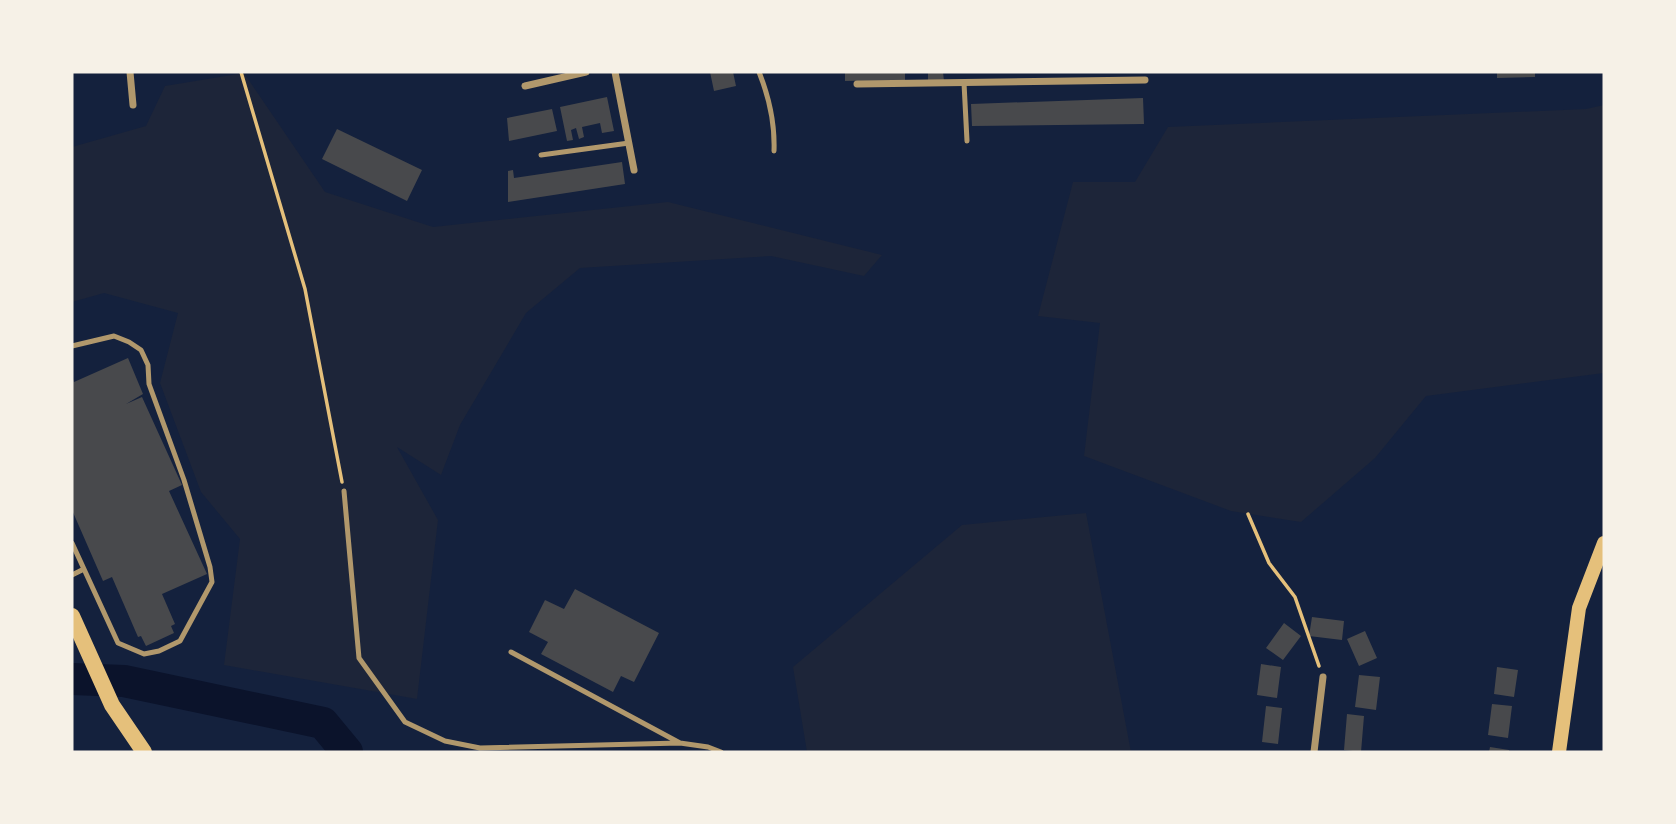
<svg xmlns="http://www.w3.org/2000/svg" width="1676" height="824" font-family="'PT Sans Narrow',sans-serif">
<rect width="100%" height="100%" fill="#14213d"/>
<path fill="#1d2539" d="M 244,73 L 325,192 L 433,227 L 668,202 L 882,255 L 864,276 L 771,256 L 580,268 L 526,313 L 460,425 L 441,475 L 397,447 L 438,520 L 417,699 L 224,665 L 240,539 L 201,492 L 160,383 L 178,313 L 104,293 L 72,302 L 72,147 L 146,126 L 165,86 Z
M 1604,105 L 1604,373 L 1426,396 L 1375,458 L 1301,522 L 1231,511 L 1084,456 L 1100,323 L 1038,316 L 1073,182 L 1135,182 L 1168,127 L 1586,109 Z
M 1086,513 L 1131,752 L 807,752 L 793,667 L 962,525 Z"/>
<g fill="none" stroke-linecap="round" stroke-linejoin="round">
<path stroke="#0b132b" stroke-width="32" d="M 72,679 L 124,681 L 323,723 L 347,752"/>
</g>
<path fill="#48494c" d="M 710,72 L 733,72 L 736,86 L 714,91 Z
M 845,72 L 905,72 L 905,80 L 845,81 Z
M 928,72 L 943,72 L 944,81 L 928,81 Z
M 1497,72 L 1535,72 L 1535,77 L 1497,78 Z
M 607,97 L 614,131 L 602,133 L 600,123 L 582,127 L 584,137 L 579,139 L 576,128 L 571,130 L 573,140 L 567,141 L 560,107 Z
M 1143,98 L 1144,124 L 972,126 L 971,104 Z
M 552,109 L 557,131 L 509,141 L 507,118 Z
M 337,129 L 422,170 L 407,201 L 322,159 Z
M 622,162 L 625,184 L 508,202 L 508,171 L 513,170 L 514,178 Z
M 128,358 L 143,394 L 126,404 L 142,397 L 182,485 L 169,491 L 207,574 L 162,594 L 175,624 L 171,626 L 174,633 L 146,646 L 141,636 L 138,637 L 112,577 L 103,581 L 72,510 L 72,376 L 74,382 Z
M 575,589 L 659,633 L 634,682 L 621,676 L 613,692 L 541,654 L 548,642 L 529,632 L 545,600 L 564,609 Z
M 1312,617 L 1344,621 L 1342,640 L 1309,636 Z
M 1284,623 L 1301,636 L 1283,660 L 1266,648 Z
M 1365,631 L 1377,658 L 1359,666 L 1347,639 Z
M 1261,664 L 1281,667 L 1277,698 L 1257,695 Z
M 1497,667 L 1518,670 L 1514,697 L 1494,694 Z
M 1359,675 L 1380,677 L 1376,710 L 1355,707 Z
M 1492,704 L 1512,706 L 1508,738 L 1488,735 Z
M 1266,706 L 1282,708 L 1278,744 L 1262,742 Z
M 1347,714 L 1364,716 L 1361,752 L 1344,750 Z
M 1490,747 L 1509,750 L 1509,752 L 1489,752 Z"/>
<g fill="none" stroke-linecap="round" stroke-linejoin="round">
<path stroke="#e5c07b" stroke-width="3.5" d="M 241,72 L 305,289 L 342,482
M 1248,514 L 1269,563 L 1295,597 L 1319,666"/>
<path stroke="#b1986c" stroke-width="5" d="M 759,72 C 769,97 775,124 774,151
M 964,83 L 967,141
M 541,155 L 629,143
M 72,346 L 114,336 L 129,342 L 141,350 L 148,365 L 149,384 L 184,480 L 210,567 L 212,582 L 180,641 L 159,651 L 144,654 L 118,643 L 72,543
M 344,491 L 359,658 L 405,722 L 445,741 L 480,748 L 680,743
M 72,575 L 84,569
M 511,652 L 680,743 L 708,747 L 721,752"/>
<path stroke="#b1986c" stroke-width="7" d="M 130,72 L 133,105
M 615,72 L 634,170
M 857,84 L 1145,80
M 525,86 L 586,72
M 1314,752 L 1323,677"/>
<path stroke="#e5c07b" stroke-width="14" d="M 1559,752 L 1579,608 L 1604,543"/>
<path stroke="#e5c07b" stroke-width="16" d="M 72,616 L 112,705 L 144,752"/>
</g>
<rect width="1676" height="824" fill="none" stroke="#f6f1e7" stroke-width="147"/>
</svg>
